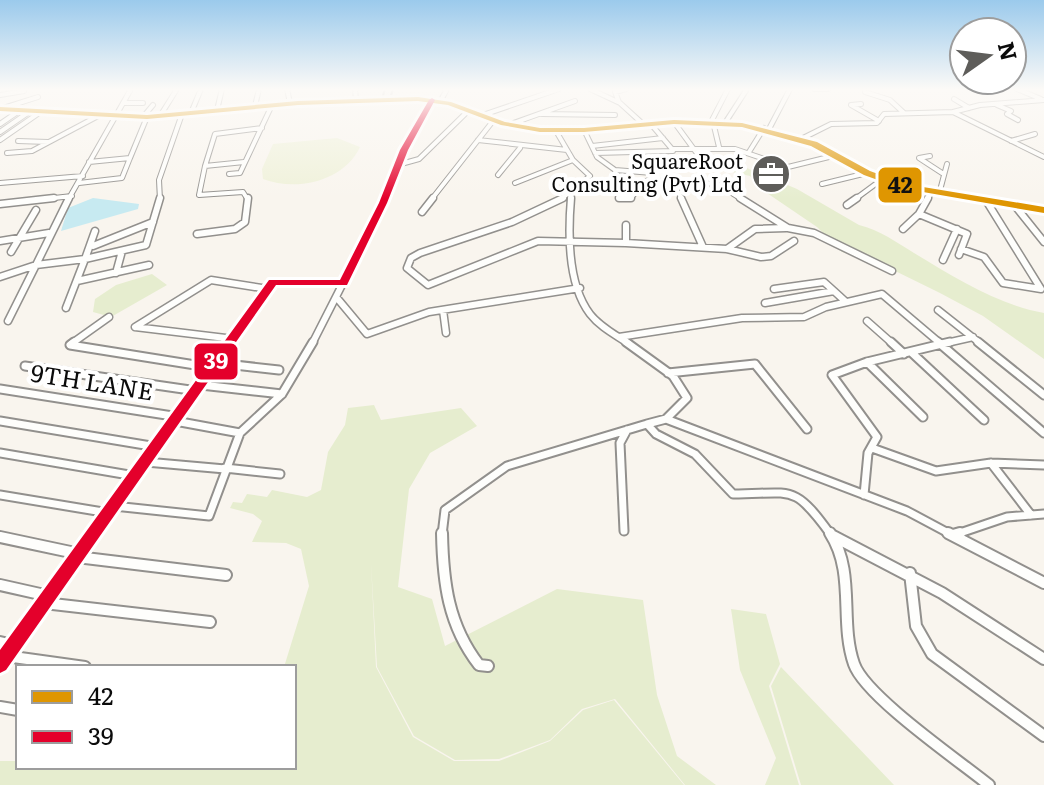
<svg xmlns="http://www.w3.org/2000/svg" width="1044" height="785" font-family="Literata,serif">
<rect width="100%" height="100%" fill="#f9f5ee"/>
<path fill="#e6edcf" d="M 730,161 L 797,189 L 859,225 C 880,230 896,242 914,253 C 954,277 998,305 1044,313 L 1044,359 L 983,316 L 940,293 L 885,266 L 842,252 L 817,227 L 764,191 L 750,176 L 724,170 L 721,165 Z
M 152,274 L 167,285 L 111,317 L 93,312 L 95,299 L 116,285 Z
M 374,405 L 381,420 L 461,408 L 477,426 L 430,453 L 409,489 L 398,587 L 432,599 L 445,646 L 557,589 L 643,600 L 657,695 L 677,756 L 716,785 L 685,785 L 615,699 L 582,709 L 550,740 L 499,759 L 455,760 L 414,736 L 377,667 L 371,563 L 376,667 L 413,737 L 454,761 L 499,761 L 550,741 L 583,710 L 614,700 L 684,785 L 0,785 L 0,761 L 18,761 L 18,767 L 294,767 L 294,667 L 284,667 L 309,586 L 301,549 L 286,543 L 252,542 L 262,521 L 253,514 L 230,508 L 233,502 L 242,503 L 247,494 L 267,497 L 272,490 L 307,497 L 321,490 L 328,452 L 345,425 L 348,408 Z
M 731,609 L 766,614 L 780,664 L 769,686 L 799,785 L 765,785 L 776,758 L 740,670 Z
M 781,667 L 894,785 L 801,785 L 771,686 Z"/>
<path fill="#eff1d9" d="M 337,138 L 360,147 C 344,181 297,192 263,179 L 262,169 L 273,144 Z"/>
<path fill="#c7eaf1" d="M 93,198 L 139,204 L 138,209 L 61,231 L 68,208 Z"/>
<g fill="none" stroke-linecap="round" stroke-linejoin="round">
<defs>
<path id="street-far3" d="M 287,89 L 290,103
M 355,89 L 356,100
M 590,89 L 620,103 L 643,124
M 814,89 L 828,89
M 1017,89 L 1041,99
M 865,92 L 890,100 L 904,113
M 0,95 L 24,91
M 954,99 L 969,108
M 440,102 L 447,89
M 619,102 L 615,92 L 626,89
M 124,103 L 143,103
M 861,104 L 851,105 L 879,121
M 997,105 L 1011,111 L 1007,114 L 1018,120
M 255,106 L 259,89
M 0,109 L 38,97
M 217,110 L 222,89
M 953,112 L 980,105 L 1044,100
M 191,113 L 201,89
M 542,114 L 615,115
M 160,116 L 177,89
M 480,116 L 559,89
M 143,117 L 153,105
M 674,122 L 704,163
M 711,122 L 728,89
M 713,122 L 719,147
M 650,123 L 672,149
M 725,123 L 747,89
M 0,124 L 19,111
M 508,125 L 575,101
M 769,129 L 790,89
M 584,130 L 597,157 L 615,170
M 556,131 L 573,160 L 590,176 L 560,200
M 0,132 L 29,112
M 801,139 L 831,124 L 877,123 L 884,114 L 953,112 L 1044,157
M 0,140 L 39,113
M 478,140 L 567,150
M 18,141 L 48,142
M 1011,141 L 1035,134
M 592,146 L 663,138
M 672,149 L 735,149 L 788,167 L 837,155
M 749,152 L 764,128
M 7,153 L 32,151 L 98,116
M 595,153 L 673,151
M 930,156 L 919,158 L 942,173
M 89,162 L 130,158 L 147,117
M 244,162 L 205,166 L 215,134 L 262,128
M 401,164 L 419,159 L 468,111
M 205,166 L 199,195 L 243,192 L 248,200
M 615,170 L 665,174 L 646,181 L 630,199 L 619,198 Z
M 229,174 L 240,173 L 272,105
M 498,175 L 520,148
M 0,183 L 83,176
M 79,183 L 122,178 L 130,158
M 515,183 L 573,160
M 822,184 L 867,173
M 939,194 L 947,164
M 36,200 L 72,196
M 68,200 L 131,89
M 160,200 L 159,180 L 182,114
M 384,200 L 404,150 L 432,100
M 431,200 L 493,121
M 570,200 L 571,194
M 682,200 L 679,193 L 714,182 L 743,200
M 854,200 L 881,180
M 927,200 L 932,192"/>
<path id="street-far2" d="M 563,198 L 512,222 L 420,253 L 411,258 L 407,268 L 428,285 L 538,241 L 626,243 L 626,225
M 571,198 C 568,233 568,285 590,314 C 600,327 616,335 629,344
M 619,198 L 631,198
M 681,198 L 703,247
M 740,198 L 788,228 L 814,233 L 892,271
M 0,204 L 54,198
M 847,205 L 857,198
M 1016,207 L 1044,242
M 422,212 L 433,198
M 919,214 L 967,234 L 959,255
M 903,229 L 919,214 L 928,198
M 197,234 L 235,229 L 245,222 L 248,198
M 0,241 L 49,233
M 626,243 L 727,249 L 761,257 L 771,256 L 794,241
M 93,246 L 153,222
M 727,249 L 755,229 L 786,228
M 961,249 L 984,257 L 1003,283 L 1041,289 L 987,202
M 11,252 L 36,210
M 943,260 L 957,229
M 116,273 L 122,251
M 0,277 L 36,265 L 69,198
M 77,281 L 149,265
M 774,289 L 824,282 L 834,291
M 337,298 L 367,334 L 429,312 L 580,288
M 765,303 L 834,291 L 846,302
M 66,308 L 85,259 L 146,245 L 160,198
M 443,310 L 446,333
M 938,310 L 981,344
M 8,321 L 36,265 L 85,259 L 95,231
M 867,321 L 893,344
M 135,327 L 211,280 L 268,289
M 135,327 L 234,339
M 619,337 L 742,318 L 804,317 L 826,307 L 882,294 L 941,344
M 71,344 L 109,317
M 228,344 L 273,282 L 343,283 L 385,198
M 312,344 L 343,283
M 942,344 L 973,337"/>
<path id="street-far1" d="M 74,342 L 70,345 L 214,368
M 626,342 L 673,376 L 687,398 L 666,419 L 647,424 L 656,434 L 695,454 L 733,494 C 792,494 793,482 831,535
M 891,342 L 904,354
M 938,342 L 1044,433
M 978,342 L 1044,395
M 911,352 L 984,420
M 867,362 L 923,417
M 217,363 L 279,370
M 25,366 L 197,391
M 668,373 L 755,364 L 807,429
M 201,385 L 282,394
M 0,389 L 179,417
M 666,419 L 907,511 L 952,535
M 0,421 L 157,447
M 175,421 L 240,433
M 872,448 L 936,471 L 991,463 L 1044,465
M 0,453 L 135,476
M 146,462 L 225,469
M 991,463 L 1031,515
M 225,468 L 280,474
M 0,495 L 109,513
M 864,495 L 868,453 L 877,437 L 832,375 L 867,362 L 950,342
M 114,506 L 209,516 L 240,433 L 282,394 L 313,342
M 624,531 L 620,443 L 627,430
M 92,535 L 230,342
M 442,535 L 445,510 L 507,466 L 647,424
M 954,535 L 1007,517 L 1044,514"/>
<path id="street" d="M 442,533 C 443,582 448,625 479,665 L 488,666
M 830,533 C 856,573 839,621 854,664 C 865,696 958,760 989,785
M 948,533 L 1044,583
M 953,535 L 960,533
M 833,536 L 942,593 L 1044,659
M 0,537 L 80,554
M 77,557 L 226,575
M 910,573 L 916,626 L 932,654 L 1044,736
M 0,585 L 49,596
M 44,603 L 210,622
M 0,642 L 13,645
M 6,656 L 85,667
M 0,664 L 94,533
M 0,707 L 18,710"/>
<path id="secondary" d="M 386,89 L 392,89 L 389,99 L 386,101 L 383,99 Z"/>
<path id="primary" d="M 418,97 L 451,102 L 504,122 L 540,128 L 584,128 L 674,120 L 742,123 L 816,143 L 870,171 L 905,184 L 1044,208 L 1044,212 L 900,188 L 864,175 L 812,145 L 742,127 L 674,124 L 584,132 L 540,132 L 501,125 L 448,105 L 418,101 L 298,105 L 147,119 L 0,111 L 0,107 L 147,115 L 298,101 Z"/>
</defs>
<use href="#street-far3" stroke="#92908d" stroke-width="6"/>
<use href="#street-far2" stroke="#92908d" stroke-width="9"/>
<use href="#street-far1" stroke="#92908d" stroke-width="11"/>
<use href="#street" stroke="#92908d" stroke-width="14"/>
<use href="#secondary" stroke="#898784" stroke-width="4"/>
<use href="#primary" stroke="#7f7e7a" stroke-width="4"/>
<use href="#street-far3" stroke="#fefefc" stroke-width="4"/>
<use href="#street-far2" stroke="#fefefc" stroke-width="6"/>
<use href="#street-far1" stroke="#fefefc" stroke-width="7"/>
<use href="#street" stroke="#fefefc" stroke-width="10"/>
<use href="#secondary" fill="#f3f0e8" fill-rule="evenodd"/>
<use href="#primary" fill="#eae2d8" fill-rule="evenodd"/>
<defs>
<path id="bus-1" d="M 418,97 L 451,102 L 505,122 L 540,128 L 584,128 L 674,120 L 742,123 L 817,142 L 870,171 L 905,184 L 1044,207 L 1044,213 L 900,188 L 864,175 L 811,146 L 742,127 L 674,124 L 584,132 L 540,132 L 501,125 L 448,105 L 418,101 L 298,105 L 147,119 L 0,111 L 0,107 L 147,115 L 298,101 Z"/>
<path id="bus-2" d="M 432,98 L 435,100 L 408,150 L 387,203 L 347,285 L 276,285 L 6,670 L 0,673 L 0,650 L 269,280 L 340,280 L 379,203 L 400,150 L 429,100 Z"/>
</defs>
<use href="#bus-1" stroke="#fff" stroke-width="6"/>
<use href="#bus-2" stroke="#fff" stroke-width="6"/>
<use href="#bus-1" fill="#df9601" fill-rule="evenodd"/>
<use href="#bus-2" fill="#e4002b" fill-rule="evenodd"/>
</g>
<linearGradient id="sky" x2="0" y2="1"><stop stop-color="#9bcaec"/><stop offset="0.45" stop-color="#fcfaf7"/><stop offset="1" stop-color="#fcfaf7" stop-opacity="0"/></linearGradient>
<rect width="1044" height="199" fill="url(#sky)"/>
<defs>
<symbol id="office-disc" viewBox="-11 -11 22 22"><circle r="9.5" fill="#5e5d5a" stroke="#fff"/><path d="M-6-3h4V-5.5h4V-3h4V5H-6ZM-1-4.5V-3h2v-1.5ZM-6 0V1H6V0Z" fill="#fff"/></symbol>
</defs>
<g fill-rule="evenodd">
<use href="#office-disc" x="749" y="152" width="44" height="44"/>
</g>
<g text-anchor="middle" stroke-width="8" stroke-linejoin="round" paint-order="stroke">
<g font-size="20" fill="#0b0b0b" stroke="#fff" text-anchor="end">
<text x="743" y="169">SquareRoot<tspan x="743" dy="23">Consulting (Pvt) Ltd</tspan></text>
</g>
<g font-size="24" fill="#0b0b0b" stroke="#fff">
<text transform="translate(92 383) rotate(9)" y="8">9TH LANE</text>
</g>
</g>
<g stroke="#fff" stroke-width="3">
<rect x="877" y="166" width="46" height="38" rx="8" fill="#df9601"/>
<rect x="193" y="342" width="46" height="39" rx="8" fill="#e4002b"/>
</g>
<g font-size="22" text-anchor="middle" font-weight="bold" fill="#fff">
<text x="216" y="369">39</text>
</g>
<g font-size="22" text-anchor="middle" font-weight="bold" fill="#111">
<text x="900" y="193">42</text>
</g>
<rect x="16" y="665" width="280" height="104" fill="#ffffff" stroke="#9d9d9d" stroke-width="2"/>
<rect x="32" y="691" width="40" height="12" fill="#df9601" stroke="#9d9d9d" stroke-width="2"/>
<text x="88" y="705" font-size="24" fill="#0b0b0b">42</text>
<rect x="32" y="731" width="40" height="12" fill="#e4002b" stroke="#9d9d9d" stroke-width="2"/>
<text x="88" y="745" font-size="24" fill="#0b0b0b">39</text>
<g transform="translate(988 56) rotate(76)"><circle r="38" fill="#ffffff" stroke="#9d9d9d" stroke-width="2"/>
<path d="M0-6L14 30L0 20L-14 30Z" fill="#5e5d5a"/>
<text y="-12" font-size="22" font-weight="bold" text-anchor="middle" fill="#0b0b0b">N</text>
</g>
</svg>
